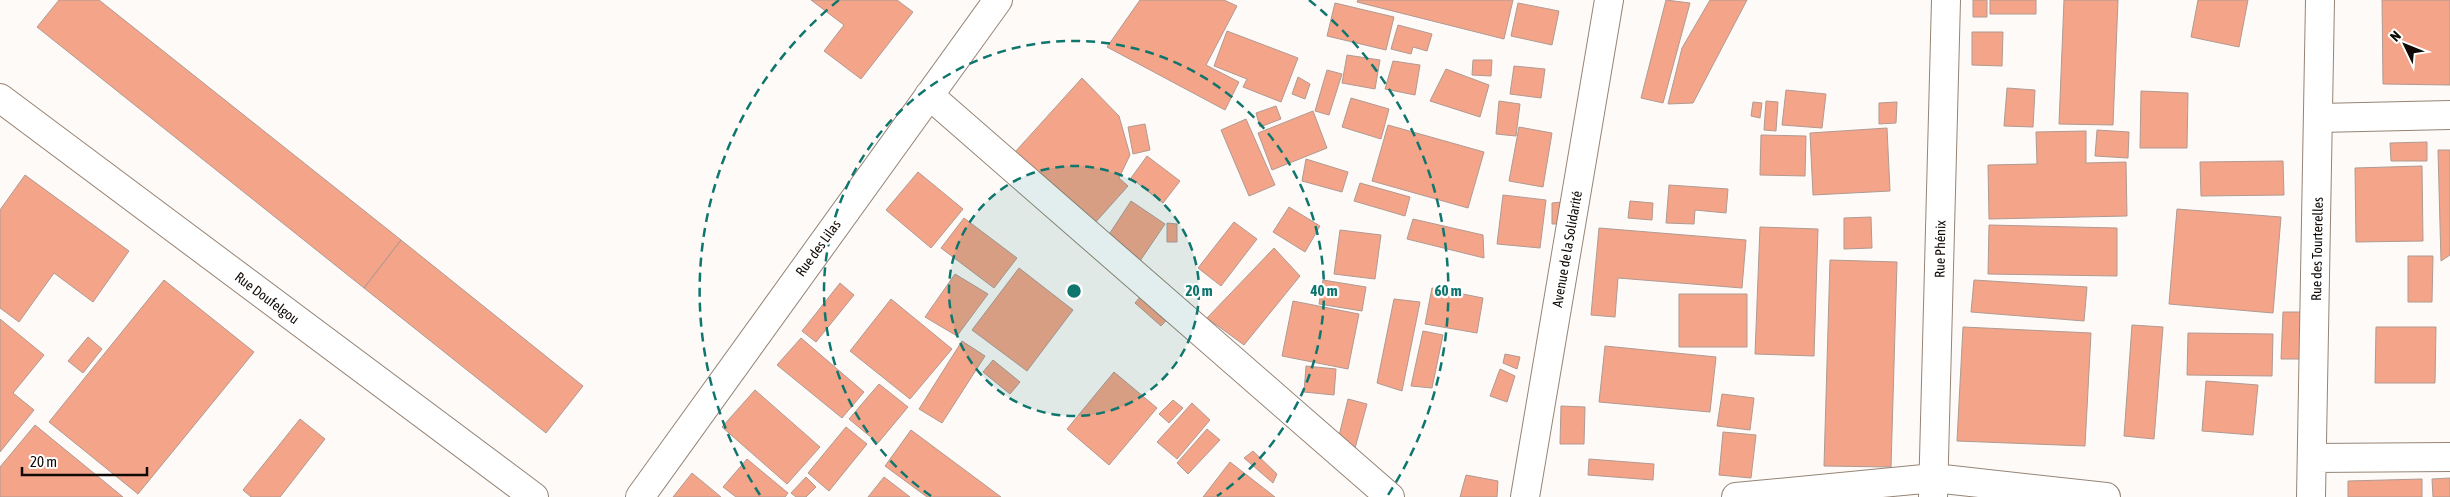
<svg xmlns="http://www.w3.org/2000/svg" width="2450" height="497" font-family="'Asap Condensed',sans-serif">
<rect width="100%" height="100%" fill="#fefaf7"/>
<path fill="#f4a488" stroke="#b09a92" d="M 59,0 L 99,0 L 401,240 L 364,288 L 37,27 Z
M 811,0 L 897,0 L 913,12 L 861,79 L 824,51 L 844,25 Z
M 1140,0 L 1224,0 L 1237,6 L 1206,65 L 1239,82 L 1225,110 L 1107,47 Z
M 1358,0 L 1513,0 L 1504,39 L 1357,2 Z
M 1666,0 L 1690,3 L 1663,103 L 1641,98 Z
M 1710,0 L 1747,0 L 1693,103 L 1668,104 L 1682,48 Z
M 1973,0 L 1987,0 L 1987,17 L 1973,17 Z
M 1990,0 L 2036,0 L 2036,14 L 1990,14 Z
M 2064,0 L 2118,0 L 2113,125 L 2059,124 Z
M 2198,0 L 2248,0 L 2239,47 L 2191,37 Z
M 2382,0 L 2450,0 L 2450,85 L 2383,84 Z
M 1335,3 L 1394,17 L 1386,50 L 1327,36 Z
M 1518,3 L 1559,11 L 1552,45 L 1511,36 Z
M 1398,25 L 1432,34 L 1427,51 L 1413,47 L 1411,54 L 1391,49 Z
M 1227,31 L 1298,58 L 1281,102 L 1243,87 L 1247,79 L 1214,66 Z
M 1972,32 L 2003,32 L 2002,66 L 1972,65 Z
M 1347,55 L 1380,60 L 1375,89 L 1342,83 Z
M 1473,60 L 1492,60 L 1491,76 L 1472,75 Z
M 1393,61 L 1420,65 L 1415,95 L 1385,89 Z
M 1514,66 L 1545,69 L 1541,98 L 1510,94 Z
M 1446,69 L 1489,85 L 1480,117 L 1430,101 Z
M 1327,70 L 1342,74 L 1329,115 L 1315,111 Z
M 1298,77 L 1310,84 L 1305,99 L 1292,94 Z
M 1082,78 L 1119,116 L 1130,155 L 1119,178 L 1128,186 L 1094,224 L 1015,152 Z
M 2007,88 L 2035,90 L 2033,127 L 2004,126 Z
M 1786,90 L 1826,94 L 1822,128 L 1782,125 Z
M 2141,91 L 2188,93 L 2187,148 L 2140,148 Z
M 1351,98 L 1389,109 L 1381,139 L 1342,127 Z
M 1499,101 L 1520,104 L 1516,136 L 1496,134 Z
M 1766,101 L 1778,102 L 1776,131 L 1764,130 Z
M 1753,102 L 1762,103 L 1760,118 L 1751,116 Z
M 1897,102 L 1896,123 L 1879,124 L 1879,103 Z
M 1276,106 L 1281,119 L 1260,127 L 1256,113 Z
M 1313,111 L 1327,148 L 1272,170 L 1258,133 Z
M 1246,119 L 1275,185 L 1249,196 L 1221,130 Z
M 1145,124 L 1150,150 L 1133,154 L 1128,127 Z
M 1388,125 L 1484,152 L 1468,208 L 1372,181 Z
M 1519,127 L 1552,133 L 1543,187 L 1509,181 Z
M 1887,128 L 1890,191 L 1813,195 L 1810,133 Z
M 2097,130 L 2129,132 L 2128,158 L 2095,156 Z
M 2086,131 L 2086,163 L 2126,162 L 2127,216 L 1989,219 L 1988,165 L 2037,164 L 2036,132 Z
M 1761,135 L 1806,136 L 1805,176 L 1760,175 Z
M 2427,142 L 2427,161 L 2391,161 L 2390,143 Z
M 2438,150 L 2450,150 L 2450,255 L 2441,261 Z
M 1147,156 L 1180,181 L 1163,203 L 1131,178 Z
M 1306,159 L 1348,172 L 1342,192 L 1302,181 Z
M 2283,161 L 2284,195 L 2201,196 L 2200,162 Z
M 2422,166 L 2423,241 L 2356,242 L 2355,168 Z
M 918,172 L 963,209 L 931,248 L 886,210 Z
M 25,175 L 129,251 L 93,302 L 54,273 L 19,322 L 0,308 L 0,210 Z
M 1360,183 L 1410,197 L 1405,216 L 1354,201 Z
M 1669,185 L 1728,189 L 1726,213 L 1695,210 L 1694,224 L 1666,223 Z
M 1503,195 L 1546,200 L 1540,248 L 1497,244 Z
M 1131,201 L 1165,224 L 1140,261 L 1106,239 Z
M 1630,201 L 1653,203 L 1652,220 L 1628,218 Z
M 1562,202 L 1563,224 L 1552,224 L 1552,203 Z
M 1289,207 L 1320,226 L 1305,252 L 1273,232 Z
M 2177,209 L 2281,217 L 2273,313 L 2169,304 Z
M 1871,217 L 1872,248 L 1844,249 L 1844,218 Z
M 964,218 L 1017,258 L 994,288 L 941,248 Z
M 1413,219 L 1483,235 L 1484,258 L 1407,239 Z
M 1234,222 L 1257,239 L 1221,286 L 1198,268 Z
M 1167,223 L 1177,224 L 1177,242 L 1167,242 Z
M 1989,225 L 2117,228 L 2117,276 L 1988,274 Z
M 1760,227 L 1818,229 L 1814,356 L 1755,354 Z
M 1599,228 L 1746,240 L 1742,288 L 1618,278 L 1615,317 L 1591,315 Z
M 1340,230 L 1381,235 L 1375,279 L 1334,274 Z
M 401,240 L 583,386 L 546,433 L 364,288 Z
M 1274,248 L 1300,276 L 1244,345 L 1207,318 Z
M 2408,256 L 2433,256 L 2432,302 L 2408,302 Z
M 1830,260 L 1897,262 L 1891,467 L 1824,466 Z
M 1019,268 L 1073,310 L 1027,371 L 972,330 Z
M 955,274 L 988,294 L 957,336 L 925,317 Z
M 164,280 L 254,352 L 138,494 L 49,422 Z
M 1323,280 L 1366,287 L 1362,311 L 1319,304 Z
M 1974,280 L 2087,287 L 2084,321 L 1971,312 Z
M 840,283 L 854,295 L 816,342 L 802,331 Z
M 1432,288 L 1483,298 L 1477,333 L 1425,324 Z
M 1145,291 L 1172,314 L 1161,326 L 1135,303 Z
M 1679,294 L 1747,294 L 1747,347 L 1679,347 Z
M 891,299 L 952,349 L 910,399 L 850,351 Z
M 1394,299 L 1420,302 L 1402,391 L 1377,383 Z
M 1293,301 L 1359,314 L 1348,369 L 1282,356 Z
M 2283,312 L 2301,312 L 2300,359 L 2281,359 Z
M 0,319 L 44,355 L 13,393 L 34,410 L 0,452 Z
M 2132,325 L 2163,327 L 2154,439 L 2124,436 Z
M 1963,327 L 2091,333 L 2085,446 L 1957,441 Z
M 2376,327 L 2436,327 L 2435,383 L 2375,383 Z
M 1423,331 L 1443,335 L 1432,388 L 1411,386 Z
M 2188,333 L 2273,334 L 2272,376 L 2187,375 Z
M 88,337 L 102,349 L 83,373 L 68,361 Z
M 801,338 L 864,392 L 842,418 L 777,365 Z
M 962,341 L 985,356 L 942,423 L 919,409 Z
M 1605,346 L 1716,357 L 1710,412 L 1599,402 Z
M 1505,354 L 1520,357 L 1517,369 L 1503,363 Z
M 993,360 L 1020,382 L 1010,394 L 983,372 Z
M 1306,366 L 1336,369 L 1334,395 L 1304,392 Z
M 1500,369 L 1515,376 L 1507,402 L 1490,396 Z
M 1114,372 L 1157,408 L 1109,465 L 1067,429 Z
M 2206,381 L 2258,385 L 2253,435 L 2202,431 Z
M 879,384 L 908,407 L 878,443 L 849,419 Z
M 755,390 L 820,447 L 787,484 L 722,427 Z
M 1722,394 L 1754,398 L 1750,430 L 1717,426 Z
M 1348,399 L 1367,404 L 1354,452 L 1336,448 Z
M 1173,400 L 1183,408 L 1169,423 L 1159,414 Z
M 1192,403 L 1210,420 L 1177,459 L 1157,442 Z
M 1561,406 L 1585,407 L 1584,444 L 1560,444 Z
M 300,419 L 325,439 L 280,497 L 251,497 L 243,490 Z
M 35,425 L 123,497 L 0,497 L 0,467 Z
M 846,427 L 867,444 L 829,491 L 808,473 Z
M 1207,429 L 1220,440 L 1188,474 L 1177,463 Z
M 911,430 L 1001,497 L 927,497 L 885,466 Z
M 1723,432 L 1756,435 L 1751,478 L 1719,475 Z
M 1253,451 L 1277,474 L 1273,483 L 1244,458 Z
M 747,459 L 788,493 L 785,497 L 736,497 L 723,487 Z
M 1589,459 L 1654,464 L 1653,480 L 1588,475 Z
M 1230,462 L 1275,497 L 1203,497 Z
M 692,473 L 721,497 L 673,497 Z
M 1466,475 L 1498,481 L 1497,497 L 1460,497 Z
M 806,477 L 816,487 L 806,497 L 796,497 L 791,493 Z
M 884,477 L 910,497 L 868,497 Z
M 2450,478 L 2450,497 L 2433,497 L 2432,479 Z
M 2422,479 L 2422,497 L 2348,497 L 2348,481 Z"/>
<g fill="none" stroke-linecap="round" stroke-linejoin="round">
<defs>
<path id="minor" d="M 929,95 L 1390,497
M 0,98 L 534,497
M 2319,118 L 2450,115
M 2313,458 L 2450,457
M 640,497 L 998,0
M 1525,497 L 1609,0
M 1736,497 L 1934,478 L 2106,497
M 1933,497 L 1946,0
M 2311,497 L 2320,0"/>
</defs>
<use href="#minor" stroke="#958476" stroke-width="30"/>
<use href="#minor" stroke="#fff" stroke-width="28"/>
</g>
<circle cx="1074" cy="291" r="125" fill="#0f766e" fill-opacity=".12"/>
<g fill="none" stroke="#0f766e" stroke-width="2.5" stroke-dasharray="9 6">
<circle cx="1074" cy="291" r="125"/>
<path d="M931 496A250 250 0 1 1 1217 496"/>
<path d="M760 495A374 374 0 0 1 839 0M1309 0A374 374 0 0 1 1388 495"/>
</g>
<g text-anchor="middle" stroke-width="4.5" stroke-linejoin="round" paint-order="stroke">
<g font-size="14" fill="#100a06" stroke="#fff">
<text transform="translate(818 248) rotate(-54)" y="5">Rue des Lilas</text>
<text transform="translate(1567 249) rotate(-80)" y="5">Avenue de la Solidarité</text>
<text transform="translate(1940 249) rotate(-89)" y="5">Rue Phénix</text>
<text transform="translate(2317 249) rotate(-89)" y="5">Rue des Tourterelles</text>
<text transform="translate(267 298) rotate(37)" y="5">Rue Doufelgou</text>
</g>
</g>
<circle cx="1074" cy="291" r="8" fill="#0f766e" stroke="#fff" stroke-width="2.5"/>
<g font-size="15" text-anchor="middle" font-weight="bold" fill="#0f766e" stroke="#fff" stroke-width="4.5" stroke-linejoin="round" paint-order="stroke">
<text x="1199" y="296">20 m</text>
<text x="1324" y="296">40 m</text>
<text x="1448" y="296">60 m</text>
</g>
<g transform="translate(2405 45) rotate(313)" stroke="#ffffff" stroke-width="4" paint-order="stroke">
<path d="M0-4L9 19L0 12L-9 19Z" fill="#100a06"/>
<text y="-8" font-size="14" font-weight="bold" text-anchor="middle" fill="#100a06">N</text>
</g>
<path d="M22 467v8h125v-8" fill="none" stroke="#100a06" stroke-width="2.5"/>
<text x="30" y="467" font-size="15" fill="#100a06" stroke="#ffffff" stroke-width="4" paint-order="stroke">20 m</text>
</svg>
